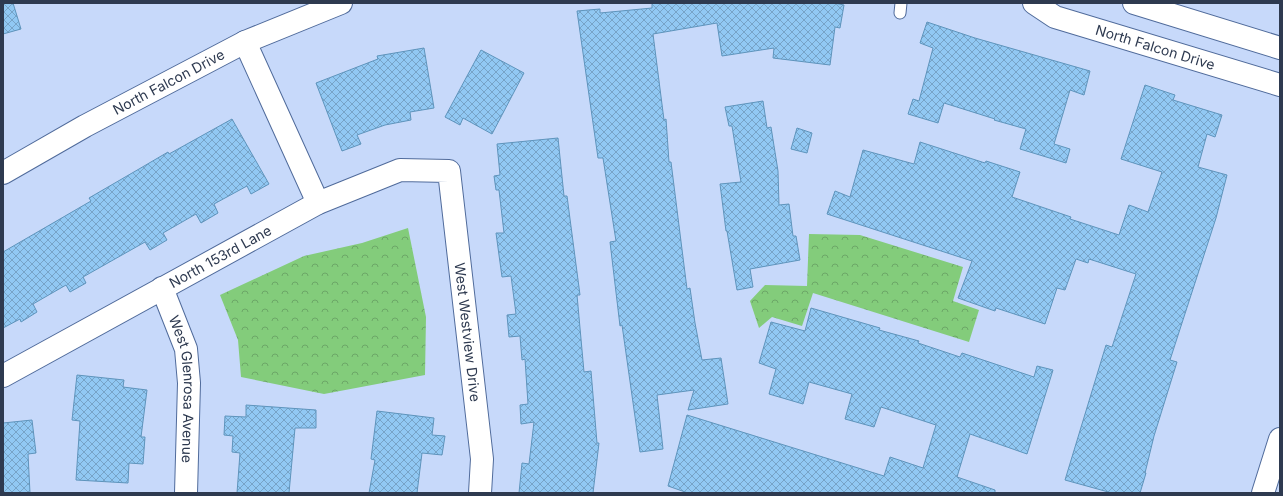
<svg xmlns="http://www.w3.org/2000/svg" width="1283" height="496" font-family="Inter,sans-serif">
<defs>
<pattern id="forest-crowns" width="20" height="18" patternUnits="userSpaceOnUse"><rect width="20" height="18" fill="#83cc7b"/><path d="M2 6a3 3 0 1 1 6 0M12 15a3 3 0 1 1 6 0" fill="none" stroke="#6ca767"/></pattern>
<pattern id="building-cross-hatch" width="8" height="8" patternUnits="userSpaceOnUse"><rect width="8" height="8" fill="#91c8f3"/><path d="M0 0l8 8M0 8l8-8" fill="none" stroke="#77a3c7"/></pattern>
</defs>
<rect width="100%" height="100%" fill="#c7d9fa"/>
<path fill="url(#forest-crowns)" d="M 408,228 L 426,317 L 425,375 L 324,394 L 241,377 L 238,340 L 220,295 L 304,256 L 362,243 Z
M 809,234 L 860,235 L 963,267 L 953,301 L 979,310 L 969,342 L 813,293 L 802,326 L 772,317 L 759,328 L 750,301 L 765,285 L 807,286 Z"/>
<path fill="url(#building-cross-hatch)" stroke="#5e94bc" d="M 3,3 L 13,3 L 21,29 L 3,34 Z
M 652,3 L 834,3 L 844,5 L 840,28 L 835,27 L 830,65 L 773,58 L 774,48 L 722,56 L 717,23 L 653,34 L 664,120 L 666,119 L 669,162 L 671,162 L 687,289 L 690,288 L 695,323 L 702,360 L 721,358 L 728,404 L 688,410 L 694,390 L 657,395 L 663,449 L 640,452 L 622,325 L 620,326 L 610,242 L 616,241 L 603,158 L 598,158 L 577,11 L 600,9 L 600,13 L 652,8 Z
M 927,22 L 975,38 L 1090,71 L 1084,95 L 1070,90 L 1054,144 L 1070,149 L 1066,163 L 1020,149 L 1026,129 L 994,120 L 995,119 L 944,103 L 938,123 L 908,114 L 913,99 L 919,101 L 933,48 L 920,43 Z
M 424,48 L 434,108 L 410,112 L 411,120 L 385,125 L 357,135 L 361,144 L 342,151 L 316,83 L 378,59 L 377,56 Z
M 481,50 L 524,73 L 492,134 L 463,118 L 460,125 L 445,117 Z
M 1145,85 L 1175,95 L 1173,100 L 1222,115 L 1215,137 L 1207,134 L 1198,167 L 1227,175 L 1216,218 L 1170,360 L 1177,362 L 1154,436 L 1145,473 L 1146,473 L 1140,493 L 1112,493 L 1065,480 L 1106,345 L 1112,347 L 1136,274 L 1089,259 L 1088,263 L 1076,259 L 1065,290 L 1057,288 L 1045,324 L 996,308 L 995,311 L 958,298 L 972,261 L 827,214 L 835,191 L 850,197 L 863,150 L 914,164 L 920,142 L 985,163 L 986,161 L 1020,172 L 1012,197 L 1071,217 L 1070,219 L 1119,235 L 1129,205 L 1148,212 L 1162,172 L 1121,159 Z
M 763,101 L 767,128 L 771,127 L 778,171 L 779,205 L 789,204 L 793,236 L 796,236 L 800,260 L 750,269 L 753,287 L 737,290 L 727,231 L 726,231 L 720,184 L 741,182 L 732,126 L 729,126 L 725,107 Z
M 232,119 L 269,184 L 251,194 L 247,186 L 214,204 L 218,213 L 201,223 L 196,214 L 163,233 L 167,240 L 150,250 L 145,242 L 83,277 L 86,283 L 70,292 L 66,285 L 33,304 L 37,312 L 21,322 L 20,319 L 3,328 L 3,252 L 91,201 L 89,198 L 139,169 L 168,152 L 169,154 Z
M 797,128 L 812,133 L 807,153 L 791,149 Z
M 558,138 L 564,196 L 567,196 L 580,295 L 577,295 L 584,372 L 591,371 L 597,443 L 599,443 L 593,493 L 519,493 L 522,463 L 529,464 L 534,422 L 521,424 L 520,405 L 528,404 L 525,359 L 522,360 L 520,336 L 509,337 L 507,315 L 516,314 L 511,276 L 502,277 L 496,233 L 504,233 L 499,190 L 496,190 L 494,176 L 500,175 L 497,144 Z
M 811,308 L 880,328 L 879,330 L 919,341 L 918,343 L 960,357 L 962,353 L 1034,377 L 1037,366 L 1053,370 L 1027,454 L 970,434 L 957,477 L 995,490 L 995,493 L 688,493 L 668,486 L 687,415 L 884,476 L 890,457 L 923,468 L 936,425 L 881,407 L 874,427 L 845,419 L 852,394 L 809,382 L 803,404 L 769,394 L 776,369 L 759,363 L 771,322 L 805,331 Z
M 77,375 L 124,380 L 123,387 L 147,390 L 141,437 L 145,437 L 143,464 L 129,463 L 128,483 L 76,480 L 80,421 L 72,420 Z
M 246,405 L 316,410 L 316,428 L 295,428 L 289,493 L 237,493 L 240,453 L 232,452 L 233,436 L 224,435 L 225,416 L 246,417 Z
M 377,411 L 434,418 L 432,435 L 445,436 L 442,455 L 422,453 L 417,493 L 369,493 L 375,460 L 371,459 Z
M 32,420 L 36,453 L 28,454 L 30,493 L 3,493 L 3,423 Z"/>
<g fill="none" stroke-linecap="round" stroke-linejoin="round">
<defs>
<path id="lane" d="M 900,13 L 901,3"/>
<g id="street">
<path d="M 245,42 L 318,203"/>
<path id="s1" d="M 162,288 L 186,349 L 189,383 L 186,493"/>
<path id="s2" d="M 3,376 L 318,203 L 400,170 L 449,171 L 482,459 L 480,493"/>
</g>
<g id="secondary">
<path id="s3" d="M 1034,3 L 1055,17 L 1280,85"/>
<path d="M 1134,3 L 1280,48"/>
<path id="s4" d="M 3,173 L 85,126 L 245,42 L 341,3"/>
<path d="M 1263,493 L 1280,439"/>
</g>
</defs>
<use href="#lane" stroke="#506b9b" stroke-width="13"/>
<use href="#street" stroke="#506b9b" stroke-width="24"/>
<use href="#secondary" stroke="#506b9b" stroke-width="24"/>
<use href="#lane" stroke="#fff" stroke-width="11"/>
<use href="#street" stroke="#fff" stroke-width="22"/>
<use href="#secondary" stroke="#fff" stroke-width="22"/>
</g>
<g text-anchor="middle" stroke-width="4" stroke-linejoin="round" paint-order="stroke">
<g font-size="14" fill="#2e3a50" stroke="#f6f9ff">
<text dy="5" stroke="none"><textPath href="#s3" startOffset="130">North Falcon Drive</textPath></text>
<text dy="5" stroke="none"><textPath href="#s4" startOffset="189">North Falcon Drive</textPath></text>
<text dy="5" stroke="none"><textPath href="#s2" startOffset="248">North 153rd Lane</textPath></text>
<text dy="5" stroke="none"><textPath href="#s2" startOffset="659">West Westview Drive</textPath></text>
<text dy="5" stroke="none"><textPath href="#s1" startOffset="105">West Glenrosa Avenue</textPath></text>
</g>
</g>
<rect width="1283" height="496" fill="none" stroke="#2e3a50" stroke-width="8"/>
</svg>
